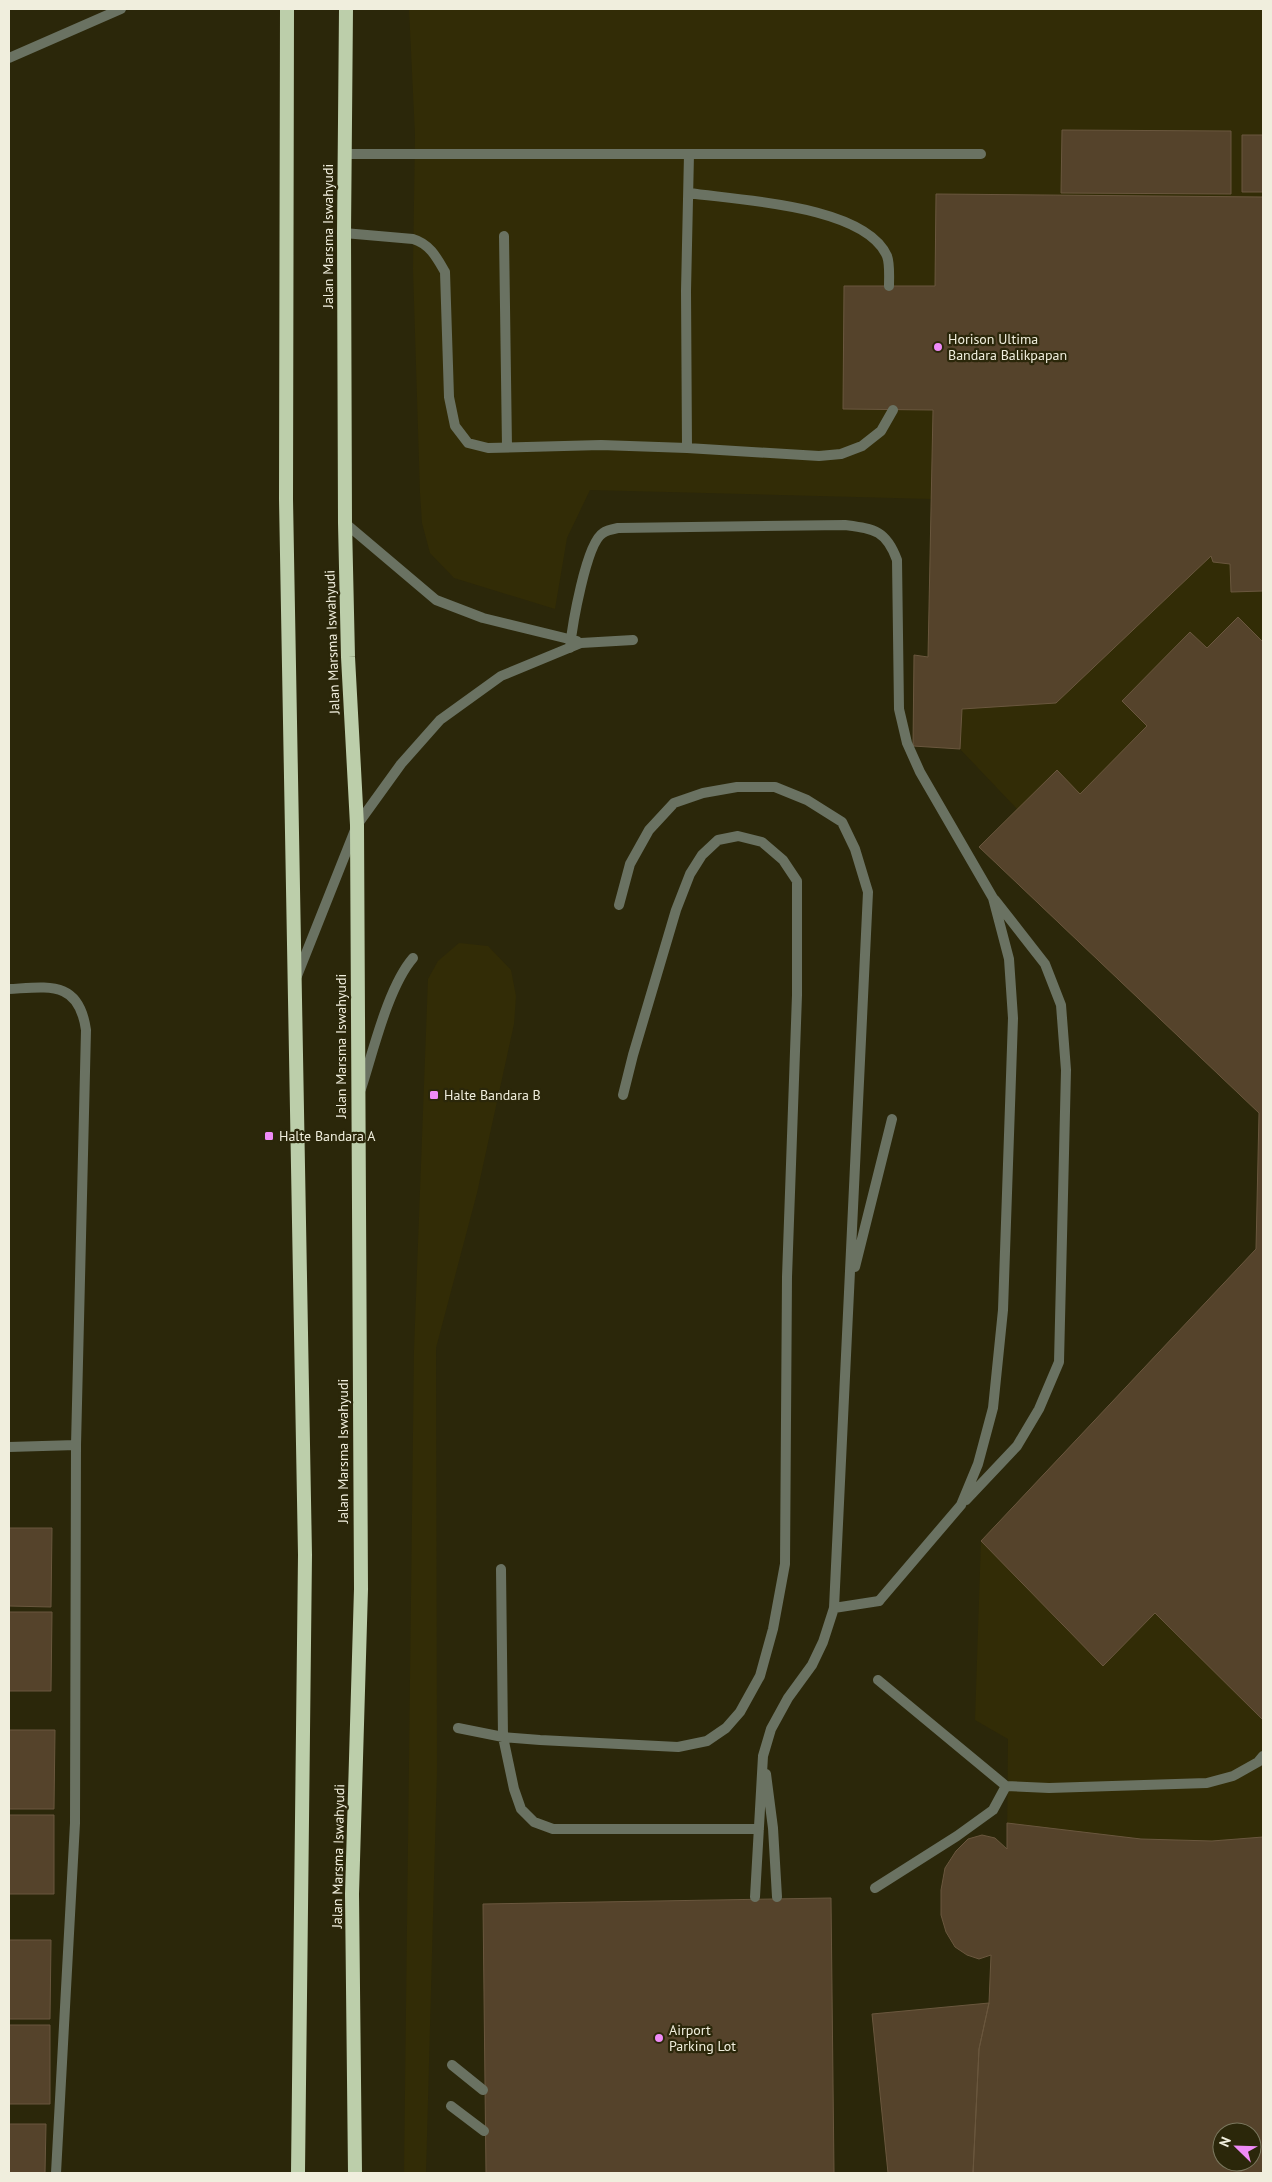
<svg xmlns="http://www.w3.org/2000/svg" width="1272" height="2182" font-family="'PT Sans',sans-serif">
<rect width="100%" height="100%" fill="#2b270a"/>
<path fill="#322c06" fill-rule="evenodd" d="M 409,9 L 1263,9 L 1263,2173 L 888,2173 L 872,2014 L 989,2003 L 991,1955 L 979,1959 L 967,1955 L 955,1947 L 946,1932 L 941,1915 L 941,1890 L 945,1868 L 956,1851 L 968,1839 L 982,1835 L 1007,1848 L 1008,1739 L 975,1720 L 981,1541 L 1256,1250 L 1259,1113 L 979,847 L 1017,809 L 960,749 L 913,746 L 914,655 L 928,657 L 931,499 L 590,490 L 567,538 L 555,609 L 454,578 L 430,553 L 422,523 L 420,493 L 413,269 L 415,135 ZM 1222,2132 L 1252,2132 L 1252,2162 L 1222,2162 Z
M 459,943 L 488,946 L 511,970 L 516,996 L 514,1024 L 477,1193 L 436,1348 L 437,1770 L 426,2173 L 404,2173 L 414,1350 L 428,979 L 438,961 Z"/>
<path fill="#55432b" stroke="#6a573e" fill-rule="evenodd" d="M 1062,130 L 1231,131 L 1231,194 L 1061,193 Z
M 1242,135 L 1263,135 L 1263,192 L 1242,192 Z
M 936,194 L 1263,197 L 1263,591 L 1231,592 L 1230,564 L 1213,562 L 1211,556 L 1056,703 L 962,709 L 960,749 L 913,746 L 914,655 L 928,657 L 933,410 L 843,409 L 844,286 L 935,286 Z
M 1238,617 L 1263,642 L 1263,1720 L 1155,1613 L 1103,1666 L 981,1541 L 1256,1249 L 1259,1113 L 979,847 L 1057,770 L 1080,794 L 1147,726 L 1122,701 L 1190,632 L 1207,648 Z
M 9,1528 L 52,1528 L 51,1607 L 9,1606 Z
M 9,1612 L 52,1612 L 51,1691 L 9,1691 Z
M 9,1730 L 55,1730 L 54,1809 L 9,1809 Z
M 9,1815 L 54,1815 L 54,1894 L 9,1894 Z
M 1007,1823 L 1141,1839 L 1212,1841 L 1263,1837 L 1263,2173 L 973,2173 L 979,2049 L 989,2003 L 991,1955 L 979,1959 L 967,1955 L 955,1947 L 946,1932 L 941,1915 L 941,1890 L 945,1868 L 956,1851 L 968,1839 L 982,1835 L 995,1838 L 1007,1849 ZM 1222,2132 L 1252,2132 L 1252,2162 L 1222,2162 Z
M 831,1898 L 834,2173 L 486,2173 L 483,1904 Z
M 9,1940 L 51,1940 L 50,2019 L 9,2019 Z
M 989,2003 L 979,2049 L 973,2173 L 888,2173 L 872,2014 Z
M 9,2025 L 50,2025 L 50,2104 L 9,2104 Z
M 9,2124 L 46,2124 L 45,2173 L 9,2173 Z"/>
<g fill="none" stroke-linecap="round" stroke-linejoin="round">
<path stroke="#6a7262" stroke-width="10" d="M 344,154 L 981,154
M 689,193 C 737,200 865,205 887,256 C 890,264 889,277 889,286
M 344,233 L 413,239 C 430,244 437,258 445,272 L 449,397 L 455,426 L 468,443 L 488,448 L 601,445 L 687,448 L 686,291 L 689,154
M 504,236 L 507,447
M 687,448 L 819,456 L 841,454 L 862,446 L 881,431 L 893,410
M 619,905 L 630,864 L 649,830 L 674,803 L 703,793 L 737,787 L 775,787 L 807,800 L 842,822 L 855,849 L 868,892 L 834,1608 L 823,1642 L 812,1665 L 788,1698 L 771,1729 L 763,1756 L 755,1897
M 855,1267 L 892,1119
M 501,1569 L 503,1737 L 514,1789 L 521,1809 L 534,1822 L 553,1829 L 759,1829
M 834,1608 L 879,1601
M 878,1680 L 1006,1786 L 1049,1788 L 1207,1783 L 1233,1776 L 1258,1762 L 1263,1756
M 458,1728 L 503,1737 L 540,1740 L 678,1747 L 707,1741 L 726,1728 L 740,1712 L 760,1676 L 773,1629 L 785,1564 L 787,1277 L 797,995 L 797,881 L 783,860 L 762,842 L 738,836 L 718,840 L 702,855 L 690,874 L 676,910 L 633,1055 L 623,1095
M 766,1774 L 773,1828 L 777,1897
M 875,1888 L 957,1836 L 993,1810 L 1006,1786
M 452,2065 L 483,2090
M 451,2106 L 484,2131"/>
<path stroke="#6a7262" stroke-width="10" d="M 9,58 L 121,9
M 345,523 L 436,600 L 483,618 L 577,641
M 570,648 C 572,627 586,543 603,533 C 607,530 613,529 618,528 L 845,525 C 874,529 886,530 897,560 L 899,709 L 907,743 L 920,772 L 993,898 L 1009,959 L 1013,1018 L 1003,1310 L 993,1408 L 978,1464 L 961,1505 L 879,1601
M 297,976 L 357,825 L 401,764 L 440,720 L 501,676 L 581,643 L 633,640
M 9,989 C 49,987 79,980 86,1030 L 76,1445
M 361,1089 C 373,1052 388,987 413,958
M 9,1447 L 76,1445 L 75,1823 L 56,2173
M 966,1500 L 1017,1446 L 1039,1409 L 1059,1362 L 1066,1070 L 1061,1005 L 1045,964 L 995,900"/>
<path stroke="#bcceaa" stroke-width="14" d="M 287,9 L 286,499 L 305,1555 L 298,2173
M 346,9 L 344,233 L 345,523 L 348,657 L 357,825 L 361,1589 L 352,1894 L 355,2173"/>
</g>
<g fill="#ef8bf7" stroke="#2b270a" stroke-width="2">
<circle cx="938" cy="347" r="5"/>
<rect x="429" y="1090" width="10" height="10" rx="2.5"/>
<rect x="264" y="1131" width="10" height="10" rx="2.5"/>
<circle cx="659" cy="2038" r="5"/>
</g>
<g text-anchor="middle" stroke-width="4.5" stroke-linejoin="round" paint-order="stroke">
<g font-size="14" fill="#f0eedd" stroke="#2b270a">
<text transform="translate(328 236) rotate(-90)" y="5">Jalan Marsma Iswahyudi</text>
<text transform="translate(332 642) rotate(-92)" y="5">Jalan Marsma Iswahyudi</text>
<text transform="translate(341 1046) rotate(-90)" y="5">Jalan Marsma Iswahyudi</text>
<text transform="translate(343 1451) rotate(-90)" y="5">Jalan Marsma Iswahyudi</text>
<text transform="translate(338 1856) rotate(-89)" y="5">Jalan Marsma Iswahyudi</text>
</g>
<g font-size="14" fill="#f0eedd" stroke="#2b270a" text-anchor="start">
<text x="948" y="344">Horison Ultima<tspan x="948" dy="16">Bandara Balikpapan</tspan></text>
<text x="444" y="1100">Halte Bandara B</text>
<text x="279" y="1141">Halte Bandara A</text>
<text x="669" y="2035">Airport<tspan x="669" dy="16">Parking Lot</tspan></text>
</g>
</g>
<rect width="1272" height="2182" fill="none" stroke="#f0eedd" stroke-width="20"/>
<g transform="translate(1237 2147) rotate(293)"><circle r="24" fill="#2b270a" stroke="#7a775e"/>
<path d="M0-4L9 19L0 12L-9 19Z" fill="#ef8bf7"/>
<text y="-8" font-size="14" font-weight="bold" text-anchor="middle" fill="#f0eedd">N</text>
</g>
</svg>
